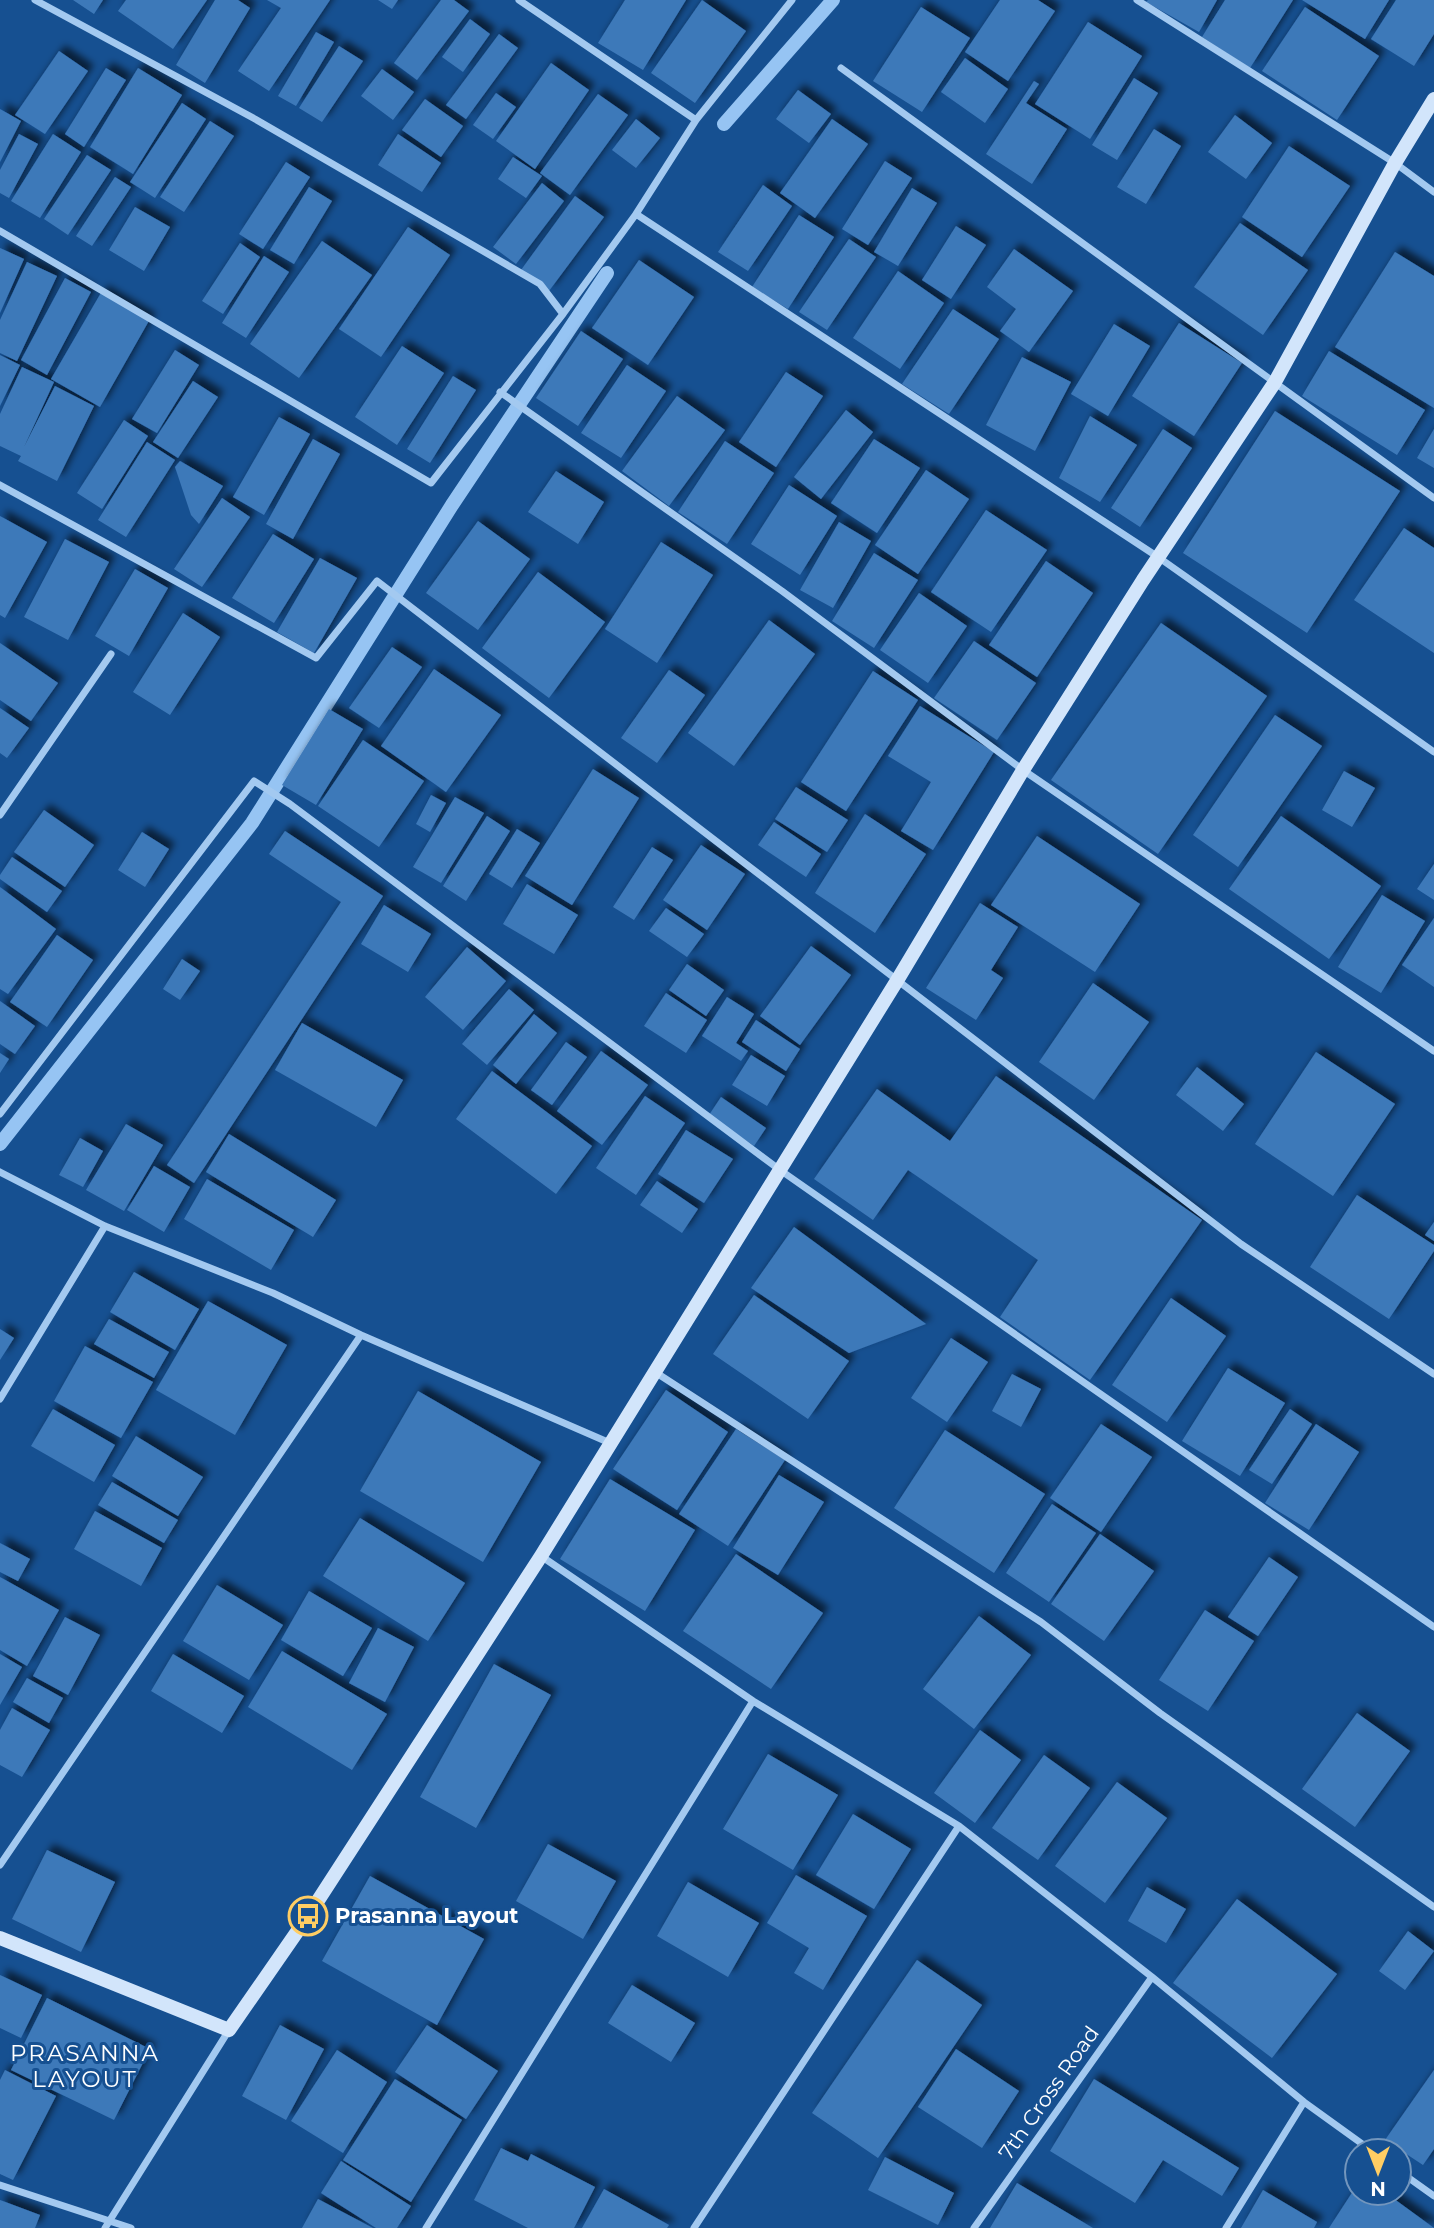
<svg xmlns="http://www.w3.org/2000/svg" width="1434" height="2228" font-family="Montserrat,sans-serif">
<defs>
<filter id="shadow"><feDropShadow dx="6" dy="-6" stdDeviation="3.5" flood-color="#0009"/></filter>
</defs>
<rect width="100%" height="100%" fill="#165091"/>
<g fill="none" stroke-linecap="round" stroke-linejoin="round">
<path stroke="#96c4f3" stroke-width="14" d="M 724,124 L 833,0
M 0,1144 L 252,823 L 452,505 L 607,273"/>
</g>
<path fill="#3e79b9" filter="url(#shadow)" d="M 73,0 L 103,0 L 94,14 Z
M 126,0 L 207,0 L 173,49 L 118,11 Z
M 215,0 L 238,0 L 250,8 L 205,83 L 176,65 Z
M 267,0 L 330,0 L 269,91 L 238,71 L 281,8 Z
M 378,0 L 398,0 L 392,9 Z
M 441,0 L 454,0 L 469,11 L 417,80 L 394,63 Z
M 625,0 L 686,0 L 643,70 L 598,43 Z
M 702,0 L 746,31 L 695,103 L 651,73 Z
M 1000,0 L 1038,0 L 1055,11 L 1008,81 L 965,52 Z
M 1148,0 L 1217,0 L 1199,32 L 1146,2 Z
M 1225,0 L 1293,0 L 1250,68 L 1202,37 Z
M 1302,0 L 1389,0 L 1365,39 Z
M 1396,0 L 1434,0 L 1434,34 L 1414,66 L 1371,39 Z
M 921,7 L 970,38 L 922,112 L 873,81 Z
M 1305,7 L 1379,56 L 1337,120 L 1262,71 Z
M 470,19 L 490,34 L 463,72 L 442,57 Z
M 1088,22 L 1142,56 L 1090,139 L 1035,104 Z
M 316,32 L 334,42 L 296,106 L 278,96 Z
M 499,34 L 518,48 L 466,119 L 446,105 Z
M 339,46 L 363,61 L 322,122 L 299,108 Z
M 59,51 L 88,71 L 45,134 L 15,115 Z
M 965,58 L 1008,89 L 985,123 L 941,92 Z
M 551,63 L 589,90 L 535,169 L 496,141 Z
M 106,68 L 126,80 L 84,147 L 65,134 Z
M 138,68 L 182,95 L 133,174 L 90,147 Z
M 382,69 L 414,92 L 393,120 L 361,96 Z
M 1134,78 L 1158,93 L 1117,160 L 1092,145 Z
M 1034,81 L 1039,84 L 1026,103 L 1067,129 L 1032,184 L 986,154 Z
M 798,90 L 831,114 L 809,143 L 776,119 Z
M 496,93 L 516,107 L 493,139 L 473,125 Z
M 598,94 L 628,115 L 570,195 L 540,173 Z
M 425,99 L 463,126 L 441,157 L 402,130 Z
M 182,103 L 206,119 L 155,198 L 130,182 Z
M 0,109 L 21,121 L 0,162 Z
M 1235,115 L 1272,143 L 1246,179 L 1208,152 Z
M 636,119 L 660,138 L 636,168 L 612,150 Z
M 832,119 L 868,144 L 815,218 L 780,193 Z
M 210,121 L 234,136 L 184,212 L 160,197 Z
M 1154,129 L 1181,146 L 1146,204 L 1117,187 Z
M 19,134 L 38,144 L 9,198 L 0,193 L 0,170 Z
M 53,134 L 81,152 L 40,218 L 11,201 Z
M 398,134 L 441,163 L 422,192 L 378,165 Z
M 1289,146 L 1350,186 L 1302,257 L 1242,217 Z
M 87,155 L 111,170 L 68,235 L 44,219 Z
M 513,157 L 542,176 L 526,198 L 498,179 Z
M 885,161 L 912,178 L 868,245 L 842,229 Z
M 286,162 L 310,177 L 263,249 L 239,234 Z
M 115,177 L 131,187 L 92,246 L 76,236 Z
M 542,183 L 564,201 L 516,264 L 493,247 Z
M 763,185 L 792,206 L 748,271 L 718,252 Z
M 309,187 L 332,201 L 294,264 L 270,250 Z
M 912,188 L 937,203 L 898,266 L 874,252 Z
M 575,196 L 604,217 L 549,291 L 521,270 Z
M 135,207 L 170,227 L 144,271 L 109,250 Z
M 799,215 L 834,237 L 788,309 L 752,287 Z
M 1240,223 L 1308,270 L 1263,335 L 1194,287 Z
M 956,226 L 986,245 L 951,299 L 922,280 Z
M 408,227 L 450,255 L 381,357 L 339,329 Z
M 849,239 L 876,257 L 827,330 L 799,312 Z
M 322,241 L 372,275 L 299,378 L 250,344 Z
M 240,243 L 260,257 L 223,314 L 202,301 Z
M 0,248 L 24,259 L 0,313 Z
M 1014,249 L 1073,291 L 1029,352 L 1000,331 L 1016,309 L 987,287 Z
M 1395,252 L 1434,276 L 1434,408 L 1335,347 Z
M 264,256 L 289,272 L 246,338 L 222,323 Z
M 639,260 L 694,297 L 648,365 L 592,328 Z
M 27,262 L 57,276 L 17,361 L 0,353 L 0,320 Z
M 898,271 L 944,303 L 900,369 L 853,338 Z
M 65,278 L 91,292 L 47,375 L 21,360 Z
M 102,291 L 150,319 L 100,407 L 51,379 Z
M 953,309 L 999,339 L 949,414 L 902,384 Z
M 1179,323 L 1242,363 L 1194,436 L 1132,396 Z
M 1114,324 L 1150,346 L 1108,416 L 1071,394 Z
M 581,331 L 623,359 L 578,426 L 536,398 Z
M 402,346 L 444,373 L 397,445 L 355,417 Z
M 175,350 L 199,365 L 157,433 L 132,419 Z
M 1329,351 L 1425,410 L 1397,455 L 1302,396 Z
M 0,355 L 20,365 L 0,406 Z
M 1022,357 L 1071,382 L 1035,451 L 986,425 Z
M 627,365 L 666,391 L 621,458 L 581,433 Z
M 22,367 L 54,382 L 24,447 L 55,386 L 94,406 L 57,481 L 18,461 L 21,456 L 0,446 L 0,414 Z
M 786,372 L 823,396 L 776,467 L 739,442 Z
M 453,376 L 476,390 L 430,463 L 407,449 Z
M 193,381 L 218,397 L 178,458 L 153,442 Z
M 677,396 L 725,430 L 669,506 L 622,471 Z
M 846,410 L 873,432 L 821,499 L 794,477 Z
M 1275,411 L 1400,491 L 1307,633 L 1183,553 Z
M 1090,416 L 1137,445 L 1100,502 L 1059,478 Z
M 279,417 L 310,434 L 264,515 L 233,497 Z
M 124,420 L 148,436 L 102,509 L 77,493 Z
M 1163,429 L 1192,448 L 1140,527 L 1111,508 Z
M 1434,429 L 1434,468 L 1417,458 Z
M 313,439 L 340,454 L 293,539 L 266,524 Z
M 874,439 L 920,468 L 877,533 L 831,503 Z
M 725,441 L 774,473 L 727,544 L 678,512 Z
M 147,442 L 175,460 L 126,537 L 98,520 Z
M 180,461 L 223,486 L 199,524 L 191,515 L 175,467 Z
M 926,470 L 969,499 L 918,574 L 875,545 Z
M 556,471 L 604,502 L 578,544 L 528,512 Z
M 789,485 L 837,516 L 800,575 L 751,544 Z
M 222,498 L 250,517 L 202,587 L 174,569 Z
M 986,510 L 1047,550 L 991,632 L 931,592 Z
M 0,516 L 47,542 L 5,618 L 0,615 Z
M 478,521 L 530,559 L 478,630 L 426,593 Z
M 839,522 L 871,541 L 833,608 L 800,590 Z
M 1404,528 L 1434,548 L 1434,653 L 1354,600 Z
M 273,534 L 314,559 L 274,623 L 232,598 Z
M 65,539 L 109,562 L 68,640 L 24,617 Z
M 661,542 L 713,575 L 657,663 L 605,629 Z
M 874,553 L 918,580 L 874,648 L 832,621 Z
M 320,558 L 357,578 L 314,653 L 277,632 Z
M 1046,561 L 1093,593 L 1037,677 L 989,645 Z
M 135,569 L 168,588 L 129,656 L 95,636 Z
M 538,572 L 605,622 L 549,698 L 482,648 Z
M 919,593 L 967,626 L 928,683 L 880,650 Z
M 183,613 L 220,637 L 170,715 L 133,692 Z
M 769,620 L 815,654 L 734,766 L 688,733 Z
M 1161,623 L 1267,696 L 1158,854 L 1051,780 Z
M 974,641 L 1036,683 L 997,740 L 934,698 Z
M 0,643 L 58,683 L 31,721 L 0,700 Z
M 392,647 L 422,667 L 379,728 L 349,708 Z
M 434,669 L 501,715 L 446,792 L 381,746 Z
M 669,670 L 705,695 L 657,763 L 621,738 Z
M 873,671 L 918,700 L 846,811 L 801,782 Z
M 920,706 L 994,752 L 933,850 L 901,831 L 931,782 L 888,756 Z
M 0,708 L 29,728 L 7,758 L 0,753 Z
M 329,709 L 363,729 L 316,805 L 282,785 Z
M 1275,715 L 1322,746 L 1238,867 L 1193,835 Z
M 363,740 L 424,781 L 379,847 L 318,806 Z
M 593,769 L 639,798 L 572,905 L 525,876 Z
M 1344,771 L 1375,788 L 1352,827 L 1322,810 Z
M 796,787 L 848,820 L 827,852 L 775,819 Z
M 431,795 L 446,803 L 430,832 L 416,824 Z
M 455,797 L 484,813 L 441,883 L 413,867 Z
M 44,810 L 94,845 L 65,887 L 14,852 Z
M 865,814 L 926,854 L 875,933 L 815,893 Z
M 487,816 L 510,831 L 466,901 L 443,886 Z
M 1281,816 L 1381,886 L 1329,959 L 1229,889 Z
M 774,822 L 821,854 L 806,877 L 758,845 Z
M 517,829 L 540,843 L 512,888 L 489,874 Z
M 285,831 L 383,896 L 194,1183 L 167,1165 L 341,902 L 269,854 Z
M 142,832 L 169,849 L 145,887 L 118,870 Z
M 1037,836 L 1140,904 L 1095,972 L 991,905 Z
M 701,845 L 745,874 L 707,930 L 663,900 Z
M 652,847 L 673,860 L 634,920 L 613,907 Z
M 12,857 L 62,891 L 47,912 L 0,879 L 0,875 Z
M 1434,864 L 1434,900 L 1417,889 Z
M 527,884 L 578,915 L 554,954 L 503,924 Z
M 0,887 L 56,929 L 8,994 L 0,989 Z
M 1382,895 L 1425,921 L 1381,993 L 1338,967 Z
M 980,903 L 1018,927 L 991,970 L 1003,978 L 976,1020 L 926,988 Z
M 384,905 L 431,934 L 408,972 L 361,944 Z
M 666,908 L 704,934 L 687,957 L 649,931 Z
M 1434,918 L 1434,987 L 1402,965 Z
M 57,935 L 93,960 L 47,1027 L 10,1002 Z
M 811,946 L 851,975 L 800,1045 L 760,1016 Z
M 467,947 L 506,981 L 463,1030 L 425,997 Z
M 182,959 L 200,971 L 180,1000 L 163,989 Z
M 687,964 L 724,990 L 706,1016 L 669,990 Z
M 1093,983 L 1149,1022 L 1094,1100 L 1039,1062 Z
M 509,989 L 534,1010 L 487,1065 L 462,1044 Z
M 666,993 L 707,1020 L 686,1053 L 644,1026 Z
M 727,997 L 754,1014 L 736,1043 L 748,1051 L 741,1061 L 702,1036 Z
M 0,1001 L 35,1026 L 15,1054 L 0,1044 Z
M 534,1014 L 557,1033 L 516,1084 L 493,1065 Z
M 756,1020 L 800,1049 L 786,1071 L 742,1042 Z
M 302,1023 L 403,1080 L 376,1127 L 275,1070 Z
M 566,1042 L 587,1057 L 552,1105 L 531,1090 Z
M 601,1051 L 648,1085 L 602,1145 L 557,1111 Z
M 1316,1052 L 1395,1104 L 1333,1196 L 1255,1144 Z
M 0,1053 L 9,1059 L 0,1073 Z
M 751,1055 L 785,1076 L 767,1106 L 732,1085 Z
M 1197,1067 L 1244,1104 L 1223,1131 L 1176,1095 Z
M 492,1071 L 592,1146 L 556,1194 L 456,1119 Z
M 996,1076 L 1202,1220 L 1090,1380 L 1000,1317 L 1038,1260 L 908,1170 L 873,1220 L 814,1179 L 877,1089 L 950,1141 Z
M 645,1096 L 685,1123 L 636,1195 L 596,1168 Z
M 721,1097 L 766,1128 L 754,1146 L 709,1115 Z
M 126,1124 L 163,1145 L 124,1211 L 86,1190 Z
M 686,1130 L 733,1159 L 704,1203 L 658,1174 Z
M 229,1134 L 336,1200 L 313,1237 L 206,1172 Z
M 80,1138 L 103,1151 L 83,1187 L 59,1175 Z
M 154,1166 L 190,1187 L 164,1232 L 127,1210 Z
M 207,1179 L 294,1230 L 271,1270 L 184,1219 Z
M 657,1181 L 698,1209 L 682,1233 L 640,1205 Z
M 1357,1195 L 1434,1245 L 1434,1251 L 1389,1319 L 1310,1267 Z
M 1434,1222 L 1434,1241 L 1425,1235 Z
M 794,1227 L 926,1324 L 849,1353 L 751,1288 Z
M 134,1272 L 199,1309 L 175,1350 L 110,1312 Z
M 754,1295 L 849,1361 L 808,1419 L 713,1354 Z
M 1171,1298 L 1226,1336 L 1167,1422 L 1112,1385 Z
M 208,1301 L 287,1345 L 235,1435 L 156,1390 Z
M 109,1319 L 169,1352 L 154,1378 L 94,1344 Z
M 0,1329 L 14,1338 L 0,1360 Z
M 951,1338 L 988,1362 L 947,1422 L 911,1398 Z
M 85,1346 L 153,1382 L 121,1438 L 54,1401 Z
M 1228,1368 L 1285,1403 L 1240,1476 L 1182,1441 Z
M 1012,1374 L 1041,1389 L 1021,1427 L 992,1411 Z
M 666,1390 L 728,1432 L 677,1510 L 613,1469 Z
M 418,1391 L 541,1462 L 483,1562 L 360,1491 Z
M 53,1409 L 115,1445 L 94,1482 L 31,1446 Z
M 1290,1409 L 1312,1424 L 1272,1484 L 1249,1470 Z
M 1101,1424 L 1152,1457 L 1101,1532 L 1050,1498 Z
M 1316,1424 L 1359,1452 L 1309,1530 L 1265,1503 Z
M 736,1429 L 785,1460 L 728,1546 L 679,1514 Z
M 945,1430 L 1045,1494 L 994,1573 L 894,1508 Z
M 136,1436 L 203,1477 L 178,1516 L 112,1476 Z
M 779,1475 L 824,1502 L 778,1575 L 733,1548 Z
M 610,1479 L 695,1530 L 645,1611 L 560,1559 Z
M 112,1482 L 178,1520 L 164,1543 L 98,1505 Z
M 1052,1504 L 1096,1533 L 1049,1602 L 1006,1573 Z
M 95,1511 L 162,1548 L 141,1586 L 74,1549 Z
M 360,1518 L 465,1583 L 428,1641 L 323,1576 Z
M 1100,1534 L 1154,1571 L 1104,1641 L 1051,1604 Z
M 0,1543 L 30,1559 L 18,1581 L 0,1572 Z
M 736,1554 L 823,1613 L 771,1689 L 683,1631 Z
M 1269,1557 L 1298,1577 L 1258,1636 L 1228,1617 Z
M 0,1577 L 59,1610 L 27,1666 L 0,1650 Z
M 217,1585 L 283,1625 L 249,1680 L 183,1641 Z
M 309,1591 L 372,1628 L 343,1676 L 281,1640 Z
M 1205,1610 L 1254,1641 L 1208,1711 L 1159,1680 Z
M 979,1616 L 1031,1655 L 974,1729 L 923,1689 Z
M 65,1617 L 100,1635 L 68,1695 L 33,1676 Z
M 378,1628 L 414,1647 L 385,1702 L 349,1683 Z
M 282,1651 L 387,1714 L 352,1770 L 248,1707 Z
M 0,1654 L 22,1667 L 0,1705 Z
M 173,1654 L 244,1696 L 222,1733 L 151,1691 Z
M 494,1664 L 551,1695 L 476,1828 L 420,1797 Z
M 27,1678 L 63,1698 L 49,1723 L 13,1702 Z
M 12,1708 L 50,1730 L 22,1777 L 0,1765 L 0,1730 Z
M 1357,1713 L 1410,1751 L 1355,1827 L 1302,1789 Z
M 980,1730 L 1021,1760 L 975,1823 L 934,1793 Z
M 768,1754 L 838,1795 L 793,1870 L 723,1829 Z
M 1044,1755 L 1090,1788 L 1038,1860 L 992,1828 Z
M 1117,1782 L 1167,1818 L 1105,1903 L 1055,1866 Z
M 853,1814 L 911,1849 L 874,1909 L 816,1875 Z
M 548,1844 L 616,1881 L 583,1939 L 516,1901 Z
M 47,1850 L 115,1882 L 81,1952 L 12,1919 Z
M 796,1875 L 867,1916 L 823,1990 L 794,1973 L 809,1948 L 767,1923 Z
M 370,1876 L 484,1939 L 437,2025 L 322,1961 Z
M 688,1882 L 759,1923 L 728,1977 L 657,1936 Z
M 1147,1887 L 1186,1909 L 1166,1943 L 1128,1921 Z
M 1237,1899 L 1337,1974 L 1272,2058 L 1173,1983 Z
M 1408,1931 L 1434,1951 L 1405,1990 L 1379,1971 Z
M 917,1960 L 982,2005 L 878,2158 L 812,2113 Z
M 0,1975 L 42,1995 L 21,2038 L 0,2028 Z
M 632,1985 L 695,2023 L 671,2062 L 608,2023 Z
M 47,1998 L 150,2049 L 114,2120 L 11,2070 Z
M 280,2025 L 324,2049 L 286,2120 L 242,2096 Z
M 427,2025 L 498,2071 L 466,2119 L 395,2072 Z
M 956,2049 L 1019,2091 L 982,2148 L 918,2107 Z
M 337,2050 L 387,2082 L 343,2153 L 291,2121 Z
M 5,2070 L 56,2096 L 13,2180 L 0,2174 L 0,2080 Z
M 1434,2070 L 1434,2149 L 1423,2165 L 1385,2140 Z
M 395,2079 L 462,2120 L 411,2202 L 343,2160 Z
M 1094,2079 L 1239,2168 L 1222,2196 L 1163,2160 L 1135,2203 L 1050,2151 Z
M 501,2148 L 528,2161 L 531,2154 L 595,2187 L 574,2228 L 528,2228 L 474,2200 Z
M 885,2157 L 954,2193 L 938,2225 L 868,2190 Z
M 341,2161 L 411,2206 L 397,2228 L 376,2228 L 321,2193 Z
M 1017,2183 L 1093,2228 L 990,2228 Z
M 1357,2185 L 1357,2193 L 1386,2193 L 1434,2228 L 1329,2228 Z
M 604,2189 L 669,2225 L 667,2228 L 582,2228 Z
M 1263,2190 L 1317,2222 L 1314,2228 L 1241,2228 Z
M 318,2199 L 373,2228 L 302,2228 Z
M 0,2200 L 40,2215 L 35,2228 L 0,2228 Z"/>
<g fill="none" stroke-linecap="round" stroke-linejoin="round">
<path stroke="#a3c9f0" stroke-width="7" d="M 35,0 L 255,119 L 540,284 L 563,314
M 519,0 L 696,120 L 636,214 L 1158,557 L 1434,752
M 1137,0 L 1395,163 L 1434,192
M 841,68 L 1434,498
M 696,120 L 792,0
M 0,231 L 431,483 L 563,314 L 636,214
M 500,392 L 782,591 L 1023,770 L 1434,1051
M 0,485 L 316,658 L 377,581 L 1241,1244 L 1434,1374
M 0,815 L 111,654
M 0,1114 L 254,781 L 290,804 L 780,1170 L 1434,1627
M 0,1172 L 105,1226 L 273,1293 L 361,1335 L 610,1443
M 655,1372 L 1041,1622 L 1160,1713 L 1434,1907
M 0,1399 L 105,1226
M 541,1556 L 753,1701 L 959,1826 L 1152,1977 L 1304,2102 L 1226,2228
M 0,1865 L 361,1335
M 1304,2102 L 1372,2151
M 1399,2171 L 1434,2196
M 0,2185 L 131,2228
M 105,2228 L 229,2030
M 426,2228 L 753,1701
M 694,2228 L 959,1826
M 974,2228 L 1152,1977"/>
<path stroke="#d2e5fb" stroke-width="14" d="M 0,1938 L 229,2030 L 308,1916 L 541,1556 L 898,979 L 1023,770 L 1143,580 L 1275,382 L 1395,163 L 1434,99"/>
</g>
<defs>
<symbol id="bus-ring" viewBox="-11 -11 22 22"><circle r="9.5" fill="#165091" stroke="#ffcd63" stroke-width="1.5"/><path d="M-5-6H5V4H4V6H2V4H-2V6H-4V4H-5ZM-3.5-4V0h7V-4ZM-3.5 1.2v1.5H-2V1.2ZM2 1.2v1.5H3.5V1.2Z" fill="#ffcd63"/></symbol>
</defs>
<g fill-rule="evenodd">
<use href="#bus-ring" x="286" y="1894" width="44" height="44"/>
</g>
<g text-anchor="middle" stroke-width="6" stroke-linejoin="round" paint-order="stroke">
<g font-size="21" font-weight="bold" fill="#fff" stroke="#165091" text-anchor="start">
<text x="335" y="1923">Prasanna Layout</text>
</g>
<g font-size="21" fill="#fff" stroke="#165091">
<text transform="translate(1049 2093) rotate(-55)" y="7">7th Cross Road</text>
</g>
<g font-size="23" letter-spacing="2" fill="#fff" stroke="#165091">
<text x="85" y="2061">PRASANNA<tspan x="85" dy="26">LAYOUT</tspan></text>
</g>
</g>
<g transform="translate(1378 2172) rotate(180)"><circle r="33" fill="#165091" stroke="#7396bd" stroke-width="2"/>
<path d="M0-5L12 26L0 18L-12 26Z" fill="#ffcd63"/>
<text y="-10" font-size="19" font-weight="bold" text-anchor="middle" fill="#ffffff">N</text>
</g>
</svg>
